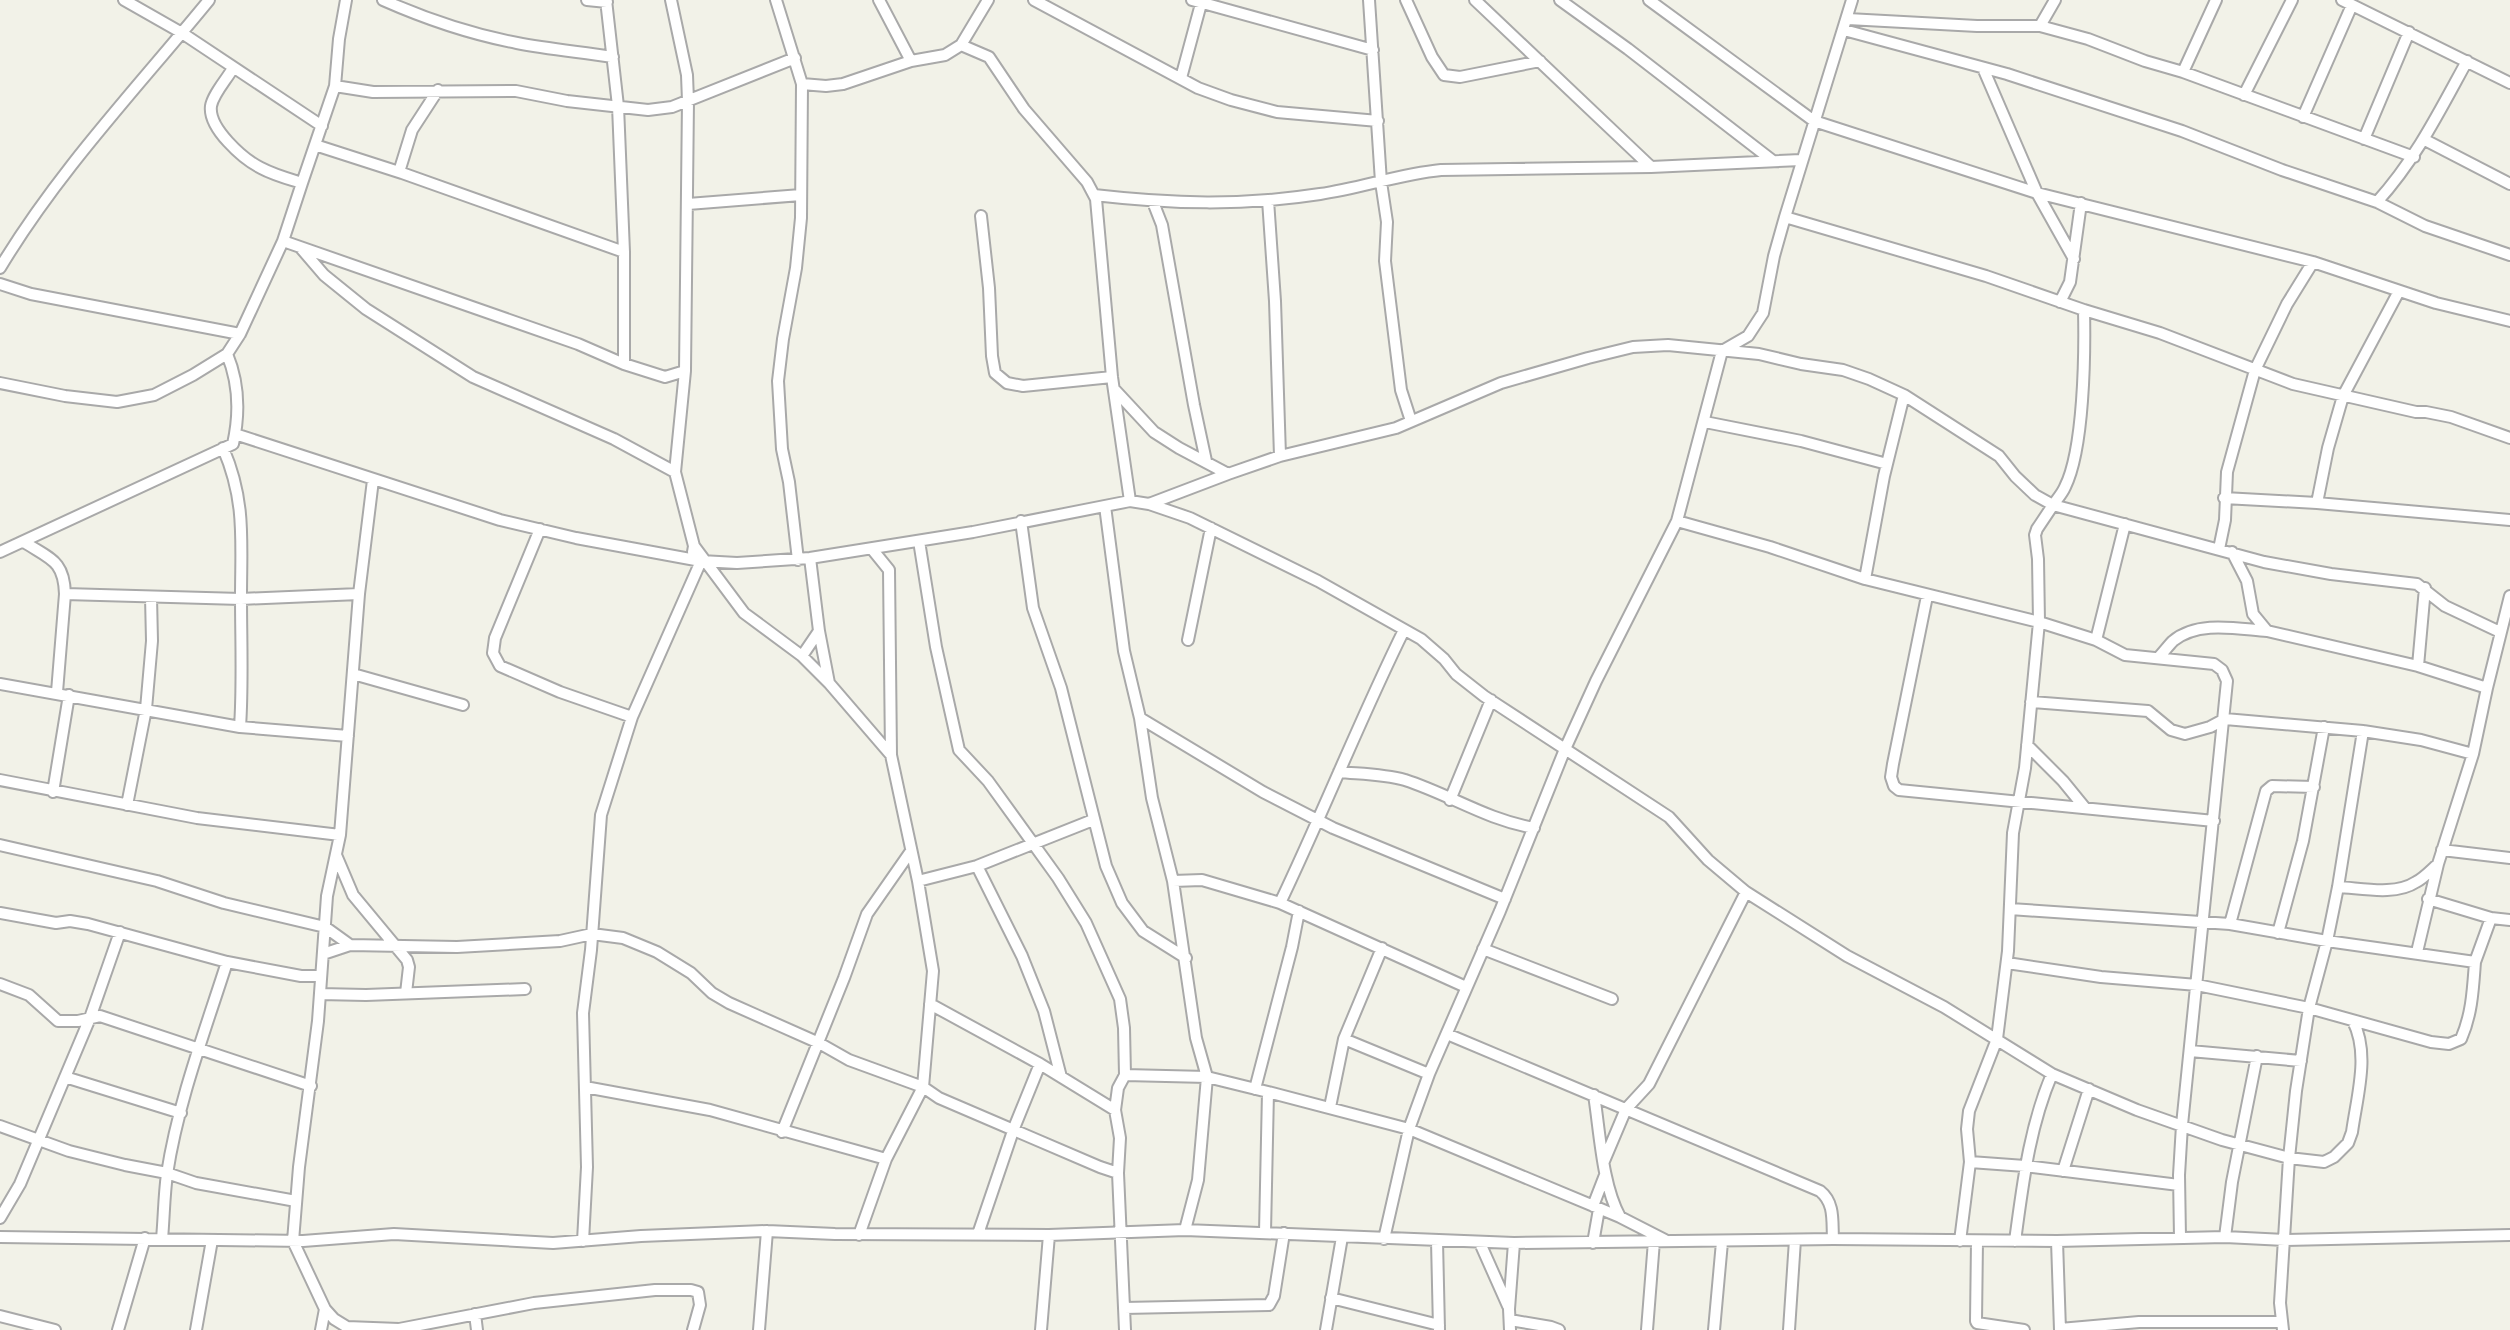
<svg xmlns="http://www.w3.org/2000/svg" width="2510" height="1330" font-family="'Nunito Sans',sans-serif">
<rect width="100%" height="100%" fill="#f2f2e8"/>
<g fill="none" stroke-linecap="round" stroke-linejoin="round">
<defs>
<path id="street" d="M 124,0 L 182,33 L 322,126
M 383,0 C 426,19 470,34 517,43 C 548,49 581,52 613,57
M 587,0 L 607,2
M 606,0 L 618,106 L 624,252 L 624,364
M 671,0 L 687,75 L 688,101 L 685,371 L 675,472 L 694,546 L 693,552
M 776,0 L 802,84 L 801,218 L 796,268 L 783,339 L 778,381 L 782,449 L 789,482 L 798,560
M 879,0 L 911,61
M 1034,0 L 1198,88 L 1231,100 L 1277,112 L 1378,121
M 1192,0 L 1373,50
M 1369,0 L 1381,182 L 1387,222 L 1385,261 L 1401,390 L 1411,421
M 1406,0 L 1432,57 L 1444,75 L 1460,77 L 1540,61
M 1475,0 L 1651,167
M 1560,0 L 1628,49 L 1773,161
M 1649,0 L 1814,121 L 2037,193 L 2313,262 L 2436,303 L 2510,321
M 2342,0 L 2510,83
M 1848,19 L 1977,26 L 2040,26 L 2088,39 L 2145,61 L 2183,72 L 2414,157
M 2040,26 L 2055,0
M 1844,30 L 2007,74 L 2182,131 L 2282,170 L 2377,202 L 2425,226 L 2510,255
M 961,45 L 989,57 L 1024,109 L 1087,182 L 1096,199 L 1112,377 L 1130,501
M 233,68 C 227,79 213,94 211,106 C 208,128 243,159 261,168 C 274,175 289,179 302,183
M 1983,68 L 2037,193 L 2074,259
M 2183,72 L 2216,0
M 1181,78 L 1202,0
M 802,84 L 826,86 L 843,84 L 911,61 L 945,55 L 961,45 L 988,0
M 335,86 L 373,92 L 516,91 L 567,101 L 648,110 L 672,107 L 795,58
M 2244,95 L 2292,0
M 2303,117 L 2352,5
M 2364,139 L 2409,32
M 2425,140 L 2510,184
M 315,145 L 402,173 L 624,252
M 399,172 L 412,130 L 438,90
M 1094,195 C 1172,204 1242,206 1320,194 C 1361,188 1400,174 1441,170 L 1651,167 L 1801,160
M 1268,200 L 1275,301 L 1280,456
M 1153,202 L 1162,225 L 1194,405 L 1206,461
M 2377,202 C 2416,159 2439,112 2467,61
M 688,204 L 801,195
M 981,216 L 989,288 L 992,356 L 995,373 L 1007,383 L 1023,386 L 1112,377
M 1785,217 L 1986,276 L 2084,310 L 2160,333 L 2293,384 L 2416,412 L 2426,412 L 2451,417 L 2510,438
M 283,241 L 578,344 L 624,364 L 665,377 L 685,371
M 300,247 L 324,275 L 366,309 L 473,377 L 614,439 L 675,472
M 0,268 C 58,171 138,87 209,0
M 0,284 L 31,294 L 240,334
M 2060,302 L 2070,282 L 2081,203
M 2084,310 C 2085,354 2084,449 2065,487 C 2062,494 2057,499 2053,505 L 2264,562 L 2331,574 L 2417,584 L 2445,606 L 2500,632
M 0,383 L 65,396 L 117,402 L 154,395 L 193,375 L 227,354 L 240,334 L 283,241 L 302,183 L 335,86 L 339,39 L 346,0
M 1114,389 L 1154,432 L 1179,448 L 1228,474 L 1280,456 L 1396,428 L 1501,383 L 1588,358 L 1633,347 L 1668,345 L 1759,354 L 1801,364 L 1843,370 L 1869,379 L 1904,395 L 1999,456 L 2015,476 L 2035,495 L 2053,505 L 2037,529 L 2035,535 L 2038,559 L 2039,622 L 1865,579 L 1770,547 L 1677,521
M 1705,422 L 1801,441 L 1887,464
M 235,434 L 500,520 L 576,538 L 701,561 L 737,563 L 810,558 L 973,532 L 1130,501 L 1149,504 L 1190,518 L 1318,581 L 1421,639 L 1444,659 L 1456,674 L 1484,696 L 1669,817 L 1708,860 L 1746,892 L 1847,956 L 1944,1007 L 2052,1074 L 2137,1110 L 2222,1140 L 2289,1158 L 2324,1162 L 2334,1157 L 2348,1143 L 2352,1132 C 2357,1096 2370,1054 2353,1021
M 223,448 C 246,501 241,541 241,597 C 241,641 243,684 240,727
M 373,480 L 359,594 L 340,835 L 327,896 L 318,1021 L 299,1167 L 293,1241 L 325,1309 L 334,1319 L 347,1327 L 399,1329 L 534,1303 L 655,1290 L 691,1290 L 698,1292 L 700,1305 L 693,1330
M 2224,498 L 2317,503 L 2510,520
M 2317,503 L 2328,448 L 2343,396 L 2399,291
M 1149,504 L 1228,474
M 1105,506 L 1124,651 L 1140,718 L 1152,798 L 1173,881 L 1196,1038 L 1207,1077 L 1198,1180 L 1185,1230
M 1021,521 L 1033,608 L 1061,688 L 1106,866 L 1122,903 L 1143,931 L 1186,958
M 540,529 L 495,638 L 493,653 L 500,666 L 560,692 L 632,717
M 919,541 L 936,647 L 959,750 L 988,781 L 1058,878 L 1086,923 L 1120,999 L 1124,1028 L 1125,1075
M 24,542 C 50,559 64,560 65,594 L 57,692
M 694,546 L 744,613 L 802,656 L 829,683 L 891,755 L 918,881 L 933,971 L 923,1087 L 886,1159 L 859,1235
M 872,549 L 889,570 L 891,755
M 2219,549 L 2225,520 L 2227,472 L 2255,370 L 2287,304 L 2313,262
M 0,552 L 233,444 C 240,413 239,383 227,354
M 2232,552 L 2247,581 L 2253,614 L 2267,631 L 2418,666 L 2487,688
M 810,558 L 819,631 L 829,683
M 1865,579 L 1884,476 L 1904,395
M 65,594 L 241,599 L 359,594
M 1927,596 L 1893,764 L 1891,777 L 1894,786 L 1899,790 L 2214,821
M 1188,640 L 1211,528
M 2096,640 L 2125,524
M 802,656 L 819,631
M 2158,658 C 2163,653 2168,646 2173,641 C 2198,620 2238,629 2267,631
M 2418,666 L 2425,588
M 353,674 L 463,705
M 0,684 L 240,727 L 348,736
M 2031,702 L 2148,711 L 2171,730 L 2185,734 L 2210,727 L 2225,719 L 2363,731 L 2421,740 L 2473,754
M 1140,718 L 1263,792 L 1333,828 L 1505,899
M 2027,745 L 2063,781 L 2085,808
M 1339,772 C 1361,774 1384,774 1405,780 C 1451,795 1485,819 1534,828
M 0,780 L 197,818 L 340,835
M 53,792 L 69,695
M 1450,800 L 1491,700
M 127,805 L 146,709 L 152,641 L 151,597
M 0,845 L 157,881 L 224,903 L 325,927 L 350,945
M 2442,850 L 2510,858
M 336,855 L 353,895 L 407,960 L 409,967 L 406,993
M 977,866 L 1022,956 L 1044,1011 L 1061,1077
M 918,881 L 977,866 L 1093,820
M 1173,881 L 1202,880 L 1280,903 L 1466,987
M 2338,887 C 2361,888 2395,896 2416,882 C 2424,878 2431,870 2438,864
M 2428,899 L 2491,918 L 2510,920
M 1280,903 C 1323,813 1360,719 1404,630
M 2010,909 L 2230,924 L 2327,941 L 2475,962 L 2491,918
M 0,913 L 56,923 L 70,921 L 88,924 L 227,962 L 301,976 L 321,976
M 2230,924 L 2266,791 L 2272,786 L 2314,787
M 2278,933 L 2303,841 L 2324,727
M 1483,949 L 1612,999
M 2417,952 L 2438,864 L 2473,754 L 2487,688 L 2510,596
M 323,954 L 350,945 L 457,947 L 560,941 L 592,934 L 623,938 L 657,952 L 691,973 L 712,993 L 729,1003 L 819,1043 L 849,1060 L 923,1087 L 939,1098 L 1100,1167 L 1118,1173
M 2007,963 L 2101,977 L 2197,985 L 2309,1008 L 2431,1042 L 2449,1044 L 2461,1039 C 2472,1014 2473,989 2475,962
M 0,984 L 29,995 L 58,1021 L 78,1021 L 100,1016 L 311,1086
M 320,994 L 366,995 L 525,989
M 930,1004 L 1040,1064 L 1115,1110
M 1447,1034 L 1820,1191 C 1835,1203 1832,1221 1833,1239
M 1344,1039 L 1429,1074
M 2190,1051 L 2301,1061
M 65,1077 L 181,1113
M 585,1087 L 710,1110 L 886,1159
M 1255,1089 L 1292,947 L 1299,911
M 1268,1092 L 1409,1129 L 1620,1217 L 1665,1240
M 1594,1095 C 1600,1133 1602,1184 1620,1217
M 1330,1107 L 1344,1039 L 1382,948
M 0,1126 L 69,1151 L 125,1165 L 167,1173 L 196,1183 L 296,1201
M 782,1132 L 844,978 L 867,914 L 911,851
M 1604,1161 L 1626,1109 L 1649,1084 L 1746,892
M 1970,1162 L 2025,1166 L 2179,1185
M 2063,1171 L 2089,1089
M 1593,1206 L 1605,1175
M 0,1218 L 20,1184 L 90,1018 L 120,932
M 978,1234 L 1014,1128 L 1040,1064
M 0,1237 L 303,1241 L 394,1234 L 553,1243 L 641,1236 L 767,1231 L 835,1234 L 1049,1235 L 1185,1230 L 1514,1243 L 1833,1239 L 2057,1241 L 2225,1237 L 2285,1240 L 2510,1235
M 2225,1237 L 2232,1182 L 2257,1056
M 162,1239 C 164,1217 164,1196 167,1174 C 178,1102 205,1031 227,962
M 1384,1239 L 1409,1129 L 1429,1074 L 1500,911 L 1565,749 L 1596,681 L 1677,521 L 1722,351 L 1748,336 L 1763,313 L 1774,256 L 1785,217 L 1852,0
M 583,1241 L 587,1167 L 583,1013 L 591,950 L 601,815 L 632,717 L 701,561
M 1437,1241 L 1439,1329
M 1960,1241 L 1970,1162 L 1967,1129 L 1969,1111 L 1997,1039 L 2008,951 L 2013,833 L 2025,768 L 2039,622 L 2096,640 L 2125,655 L 2214,664 L 2222,670 L 2227,681 L 2182,1125 L 2179,1175 L 2180,1238
M 1977,1241 L 1976,1321 L 1977,1323 L 2024,1330
M 2015,1241 C 2023,1183 2029,1128 2052,1074
M 2057,1241 L 2060,1330
M 1480,1243 L 1508,1306
M 1593,1243 L 1599,1209
M 1331,1298 L 1439,1325
M 1124,1308 L 1269,1305 L 1274,1296 L 1284,1233
M 475,1314 L 477,1330
M 0,1316 L 55,1330
M 1510,1320 L 1551,1327 L 1559,1330
M 2060,1329 L 2139,1322 L 2281,1322
M 118,1330 L 145,1238
M 196,1330 L 212,1240
M 321,1330 L 325,1309
M 759,1330 L 767,1231
M 1041,1330 L 1049,1235
M 1125,1330 L 1118,1173 L 1120,1138 L 1115,1110 L 1118,1088 L 1125,1075 L 1207,1077 L 1268,1092 L 1265,1232
M 1326,1330 L 1342,1237
M 1510,1330 L 1509,1309 L 1514,1243
M 1647,1330 L 1654,1241
M 1714,1330 L 1722,1242
M 1789,1330 L 1795,1240
M 2283,1330 L 2280,1303 L 2289,1158 L 2296,1091 L 2309,1008 L 2327,941 L 2338,887 L 2363,731"/>
</defs>
<use href="#street" stroke="#a9a9a9" stroke-width="14"/>
<use href="#street" stroke="#fff" stroke-width="10"/>
</g>
</svg>
